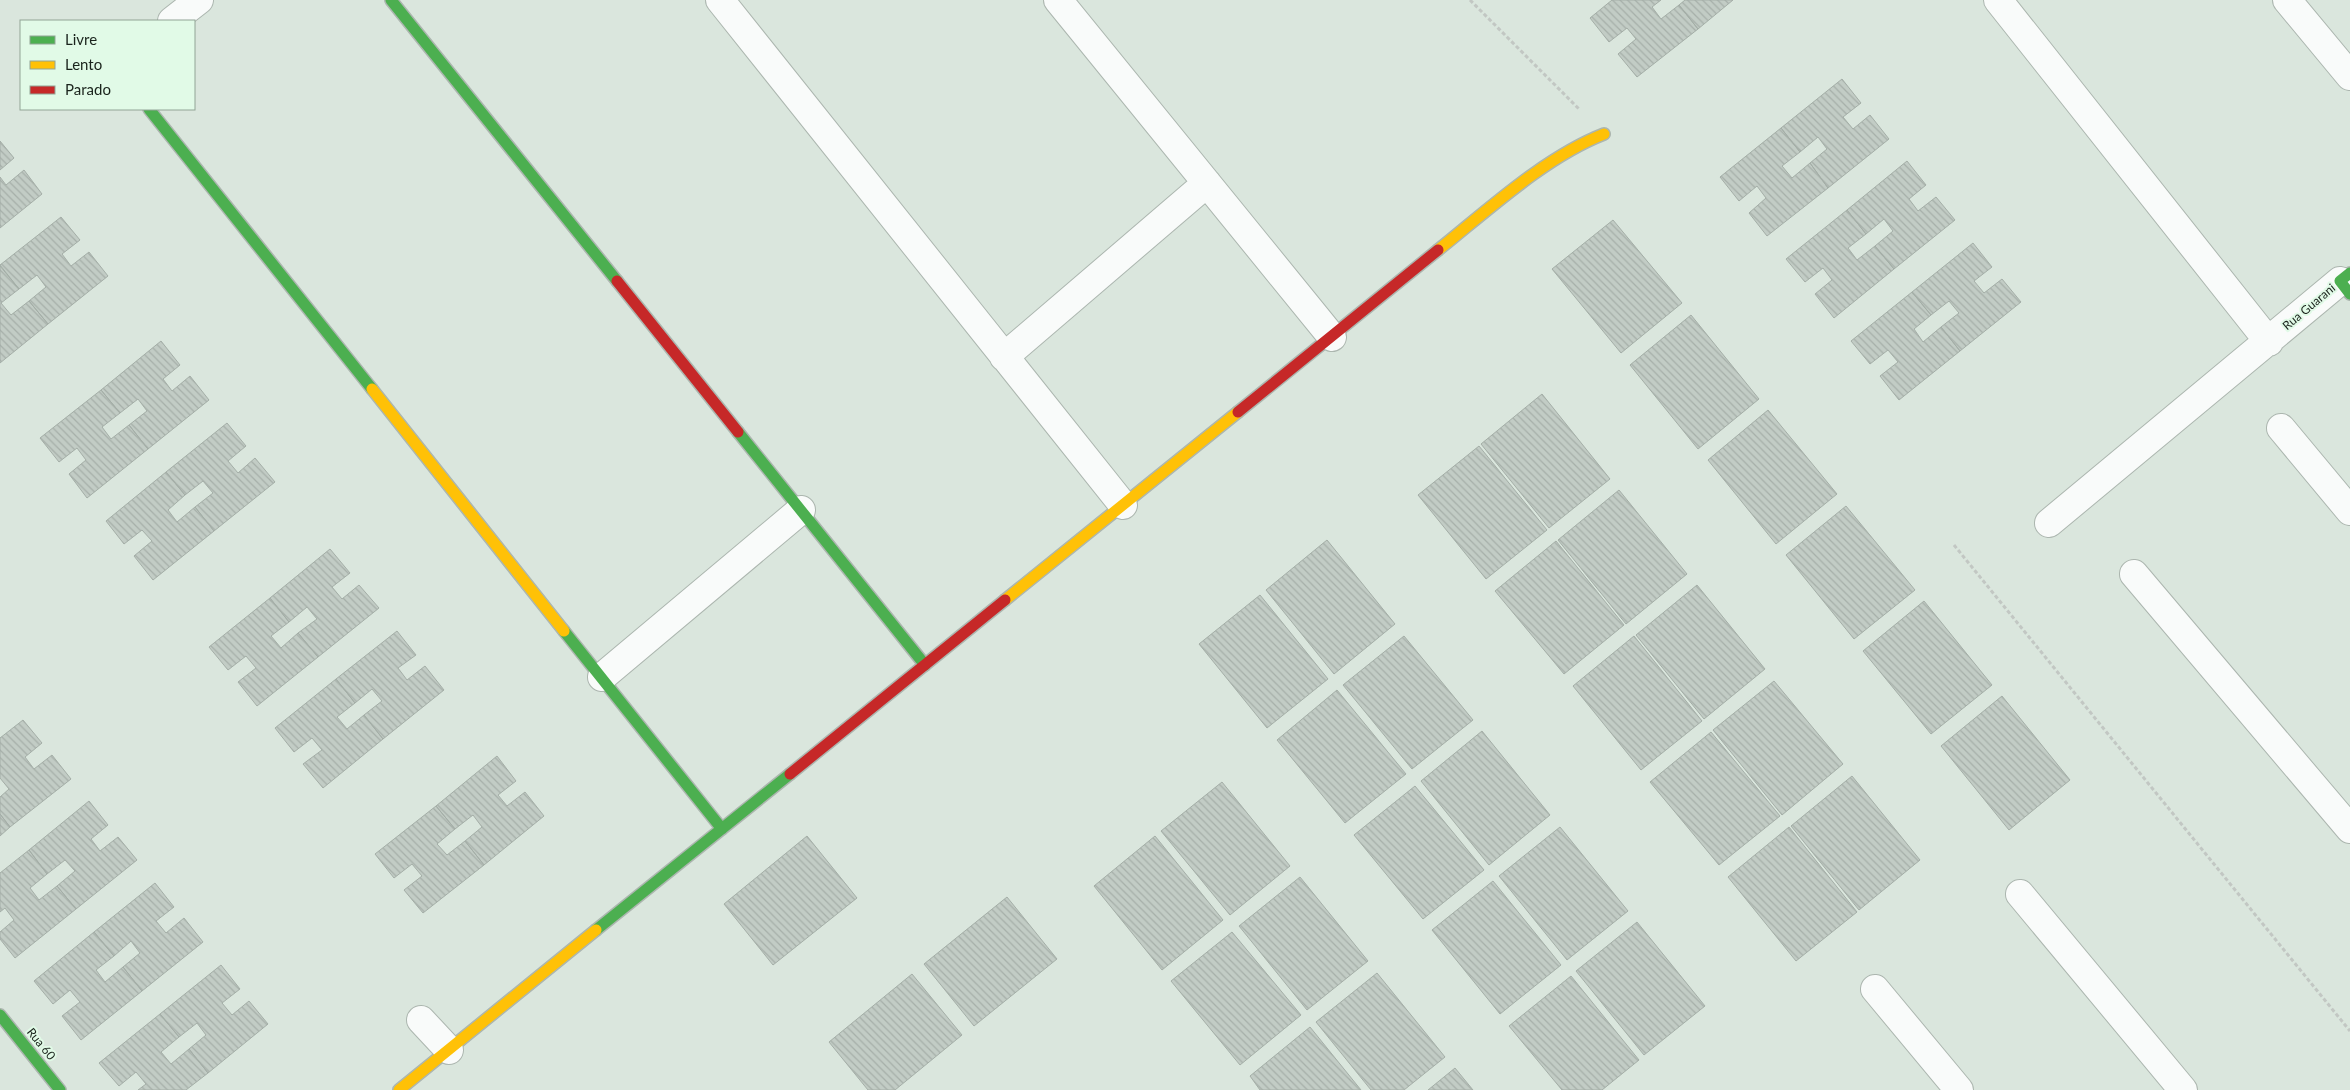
<svg xmlns="http://www.w3.org/2000/svg" width="2350" height="1090" font-family="Lato,sans-serif">
<defs>
<pattern id="building-back-hatch" width="6" height="6" patternUnits="userSpaceOnUse" patternTransform="scale(1.25)"><rect width="6" height="6" fill="#c2ccc5"/><path d="M-1 5l2 2M0 0l6 6M5-1l2 2" fill="none" stroke="#a6afa9"/></pattern>
</defs>
<rect width="100%" height="100%" fill="#dae6dd"/>
<path fill="url(#building-back-hatch)" stroke="#a4aea7" d="M 1612,0 L 1661,0 L 1652,7 L 1661,19 L 1679,5 L 1698,29 L 1637,77 L 1618,54 L 1636,39 L 1627,28 L 1609,42 L 1590,18 Z
M 1685,0 L 1733,0 L 1698,29 L 1679,5 Z
M 1842,79 L 1861,103 L 1843,117 L 1853,129 L 1870,115 L 1889,139 L 1828,188 L 1810,163 L 1827,149 L 1818,137 L 1800,152 L 1781,128 Z
M 1781,128 L 1800,152 L 1782,166 L 1792,178 L 1810,163 L 1828,188 L 1767,236 L 1749,213 L 1766,198 L 1757,186 L 1739,201 L 1720,177 Z
M 0,141 L 14,158 L 0,170 Z
M 1907,161 L 1926,185 L 1909,199 L 1918,211 L 1936,197 L 1955,220 L 1894,269 L 1875,246 L 1893,231 L 1884,219 L 1866,234 L 1847,210 Z
M 24,170 L 42,194 L 0,228 L 0,177 L 6,185 Z
M 1847,210 L 1866,234 L 1848,248 L 1857,260 L 1875,246 L 1894,269 L 1834,318 L 1815,294 L 1832,280 L 1823,268 L 1805,282 L 1786,259 Z
M 61,217 L 80,240 L 62,254 L 71,266 L 89,252 L 108,276 L 48,324 L 29,301 L 46,287 L 37,275 L 19,289 L 0,265 Z
M 1613,220 L 1682,303 L 1621,353 L 1552,269 Z
M 1973,243 L 1992,267 L 1974,281 L 1984,293 L 2002,279 L 2021,302 L 1960,351 L 1941,327 L 1959,313 L 1949,301 L 1931,315 L 1912,292 Z
M 0,266 L 19,289 L 1,303 L 11,315 L 29,301 L 48,324 L 0,363 Z
M 1912,292 L 1931,315 L 1914,329 L 1923,342 L 1941,327 L 1960,351 L 1899,400 L 1880,376 L 1898,362 L 1888,350 L 1870,364 L 1851,341 Z
M 1691,315 L 1759,399 L 1698,449 L 1630,365 Z
M 161,341 L 180,365 L 163,379 L 172,391 L 190,376 L 209,400 L 148,449 L 129,425 L 147,411 L 138,399 L 120,413 L 101,390 Z
M 101,390 L 120,413 L 102,427 L 111,439 L 129,425 L 148,449 L 87,498 L 69,474 L 86,460 L 77,448 L 59,462 L 40,438 Z
M 1542,394 L 1610,479 L 1549,528 L 1481,444 Z
M 1768,410 L 1837,494 L 1776,544 L 1708,460 Z
M 227,423 L 246,446 L 228,461 L 238,473 L 255,458 L 275,482 L 214,531 L 195,507 L 213,493 L 203,481 L 185,495 L 166,472 Z
M 1479,446 L 1547,530 L 1486,579 L 1418,495 Z
M 166,472 L 185,495 L 168,510 L 177,522 L 195,507 L 214,531 L 153,580 L 134,556 L 152,541 L 142,530 L 124,544 L 106,521 Z
M 1619,490 L 1687,574 L 1626,624 L 1558,540 Z
M 1846,506 L 1915,590 L 1854,639 L 1786,555 Z
M 1327,540 L 1395,624 L 1334,674 L 1266,590 Z
M 1556,541 L 1624,625 L 1564,674 L 1495,591 Z
M 330,549 L 350,573 L 332,587 L 342,599 L 359,585 L 379,608 L 318,657 L 298,633 L 317,619 L 307,607 L 289,622 L 270,598 Z
M 1697,585 L 1765,669 L 1704,719 L 1636,635 Z
M 1260,595 L 1328,679 L 1267,728 L 1199,644 Z
M 270,598 L 289,622 L 271,636 L 281,648 L 298,633 L 318,657 L 257,706 L 238,682 L 256,668 L 246,656 L 228,670 L 209,647 Z
M 1924,601 L 1992,685 L 1931,734 L 1863,651 Z
M 397,631 L 416,655 L 398,668 L 407,680 L 425,666 L 444,690 L 383,739 L 364,715 L 382,701 L 372,689 L 355,703 L 336,679 Z
M 1404,636 L 1473,720 L 1412,769 L 1343,685 Z
M 1634,636 L 1702,721 L 1641,770 L 1573,686 Z
M 336,679 L 355,703 L 337,717 L 347,729 L 364,715 L 383,739 L 323,788 L 303,764 L 322,750 L 312,738 L 294,752 L 275,728 Z
M 1774,681 L 1843,764 L 1782,815 L 1713,730 Z
M 1337,690 L 1406,774 L 1345,823 L 1277,740 Z
M 2002,696 L 2070,780 L 2009,830 L 1941,746 Z
M 23,720 L 42,743 L 25,757 L 34,769 L 52,755 L 71,779 L 10,827 L 0,814 L 0,797 L 9,789 L 0,778 L 0,738 Z
M 1482,731 L 1550,815 L 1489,865 L 1421,781 Z
M 1711,732 L 1780,816 L 1719,865 L 1650,782 Z
M 497,756 L 516,781 L 498,795 L 507,806 L 525,792 L 544,816 L 484,865 L 465,841 L 482,827 L 473,815 L 455,829 L 436,806 Z
M 1852,776 L 1920,860 L 1859,910 L 1791,826 Z
M 1222,782 L 1290,866 L 1230,915 L 1161,831 Z
M 1415,786 L 1484,870 L 1423,919 L 1354,835 Z
M 89,801 L 108,825 L 91,839 L 100,851 L 118,837 L 137,860 L 76,909 L 57,886 L 75,871 L 65,860 L 47,874 L 29,850 Z
M 436,806 L 455,829 L 437,844 L 447,855 L 465,841 L 484,865 L 423,913 L 404,890 L 422,876 L 412,864 L 394,878 L 375,854 Z
M 0,814 L 10,827 L 0,836 Z
M 1560,827 L 1628,911 L 1567,960 L 1499,876 Z
M 1789,827 L 1857,912 L 1796,961 L 1728,877 Z
M 807,836 L 857,898 L 773,965 L 724,904 Z
M 1155,836 L 1223,920 L 1162,970 L 1094,886 Z
M 29,850 L 47,874 L 30,888 L 39,900 L 57,886 L 76,909 L 15,958 L 0,939 L 0,932 L 14,920 L 5,908 L 0,912 L 0,873 Z
M 1300,877 L 1368,961 L 1307,1010 L 1239,926 Z
M 1493,881 L 1561,965 L 1500,1014 L 1432,930 Z
M 155,883 L 174,907 L 156,921 L 166,933 L 184,918 L 203,942 L 142,991 L 123,967 L 140,953 L 131,941 L 114,956 L 94,932 Z
M 1007,897 L 1057,959 L 974,1026 L 924,964 Z
M 1637,922 L 1705,1006 L 1644,1055 L 1576,971 Z
M 94,932 L 114,956 L 96,970 L 105,982 L 123,967 L 142,991 L 81,1040 L 62,1016 L 80,1002 L 70,990 L 53,1004 L 34,981 Z
M 1232,932 L 1301,1015 L 1240,1065 L 1171,981 Z
M 221,965 L 240,989 L 222,1003 L 232,1015 L 249,1001 L 268,1024 L 208,1073 L 189,1049 L 206,1035 L 197,1023 L 179,1037 L 160,1014 Z
M 1377,973 L 1445,1057 L 1404,1090 L 1371,1090 L 1316,1022 Z
M 912,974 L 962,1035 L 895,1090 L 868,1090 L 829,1042 Z
M 1571,976 L 1639,1060 L 1602,1090 L 1562,1090 L 1509,1026 Z
M 160,1014 L 179,1037 L 161,1052 L 171,1064 L 189,1049 L 208,1073 L 186,1090 L 138,1090 L 146,1084 L 136,1072 L 119,1086 L 99,1063 Z
M 1310,1027 L 1361,1090 L 1260,1090 L 1250,1076 Z
M 1455,1068 L 1473,1090 L 1428,1090 Z"/>
<g fill="none" stroke-linecap="round" stroke-linejoin="round">
<defs>
<path id="street" d="M 720,0 L 1123,505
M 1058,0 L 1332,337
M 1998,0 L 2269,342
M 2287,0 L 2350,76
M 172,21 L 199,0
M 1004,357 L 1207,183
M 2281,428 L 2350,511
M 2049,523 L 2340,281
M 2134,574 L 2350,829
M 602,677 L 801,510
M 2020,894 L 2183,1090
M 1875,989 L 1959,1090
M 421,1020 L 449,1050"/>
<path id="fast" d="M 391,0 L 617,281
M 149,109 L 372,389
M 2350,273 L 2340,281 L 2350,294
M 738,432 L 925,665
M 564,631 L 722,829
M 596,930 L 790,774
M 0,1015 L 60,1090"/>
<path id="slow" d="M 1438,250 C 1488,210 1545,157 1604,134
M 372,389 L 564,631
M 1005,600 L 1238,412
M 399,1090 L 596,930"/>
<path id="jam" d="M 617,281 L 738,432
M 1238,412 L 1438,250
M 790,774 L 1005,600"/>
</defs>
<use href="#street" stroke="#acb6af" stroke-width="30"/>
<use href="#fast" stroke="#acb6af" stroke-width="14"/>
<use href="#slow" stroke="#acb6af" stroke-width="14"/>
<use href="#jam" stroke="#acb6af" stroke-width="14"/>
<path stroke="#c2c7c3" stroke-width="3" stroke-dasharray="4 2.5" stroke-linecap="butt" d="M 1470,0 L 1579,109
M 1954,545 L 2350,1031"/>
<use href="#street" stroke="#f9fbfa" stroke-width="28"/>
<use href="#fast" stroke="#4caf50" stroke-width="11"/>
<use href="#slow" stroke="#ffc107" stroke-width="11"/>
<use href="#jam" stroke="#c62828" stroke-width="11"/>
</g>
<g text-anchor="middle" stroke-width="4" stroke-linejoin="round" paint-order="stroke">
<g font-size="12" fill="#1a231c" stroke="#e1fae7">
<text transform="translate(2309 307) rotate(-40)" y="4">Rua Guarani</text>
<text transform="translate(41 1044) rotate(51)" y="4">Rua 60</text>
</g>
</g>
<rect x="20" y="20" width="175" height="90" fill="#e1fae7" stroke="#91a496"/>
<rect x="30" y="36" width="25" height="8" fill="#4caf50" stroke="#91a496"/>
<text x="65" y="45" font-size="15" fill="#1a231c">Livre</text>
<rect x="30" y="61" width="25" height="8" fill="#ffc107" stroke="#91a496"/>
<text x="65" y="70" font-size="15" fill="#1a231c">Lento</text>
<rect x="30" y="86" width="25" height="8" fill="#c62828" stroke="#91a496"/>
<text x="65" y="95" font-size="15" fill="#1a231c">Parado</text>
</svg>
